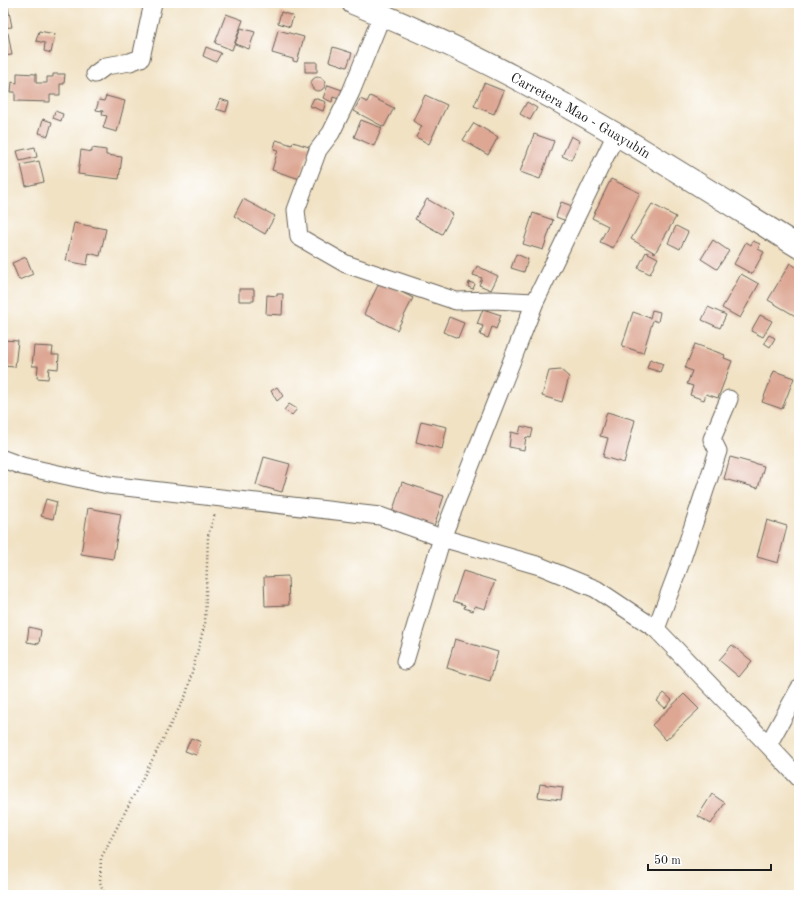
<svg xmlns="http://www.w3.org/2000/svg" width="802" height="898" font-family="'Old Standard TT',serif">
<rect width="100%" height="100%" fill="#fff"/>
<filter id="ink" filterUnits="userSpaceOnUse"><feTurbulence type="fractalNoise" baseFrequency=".025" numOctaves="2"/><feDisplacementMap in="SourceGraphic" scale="8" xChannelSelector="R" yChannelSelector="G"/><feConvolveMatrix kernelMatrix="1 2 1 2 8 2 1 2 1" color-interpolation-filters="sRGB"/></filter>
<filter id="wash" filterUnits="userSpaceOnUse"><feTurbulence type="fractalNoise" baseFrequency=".012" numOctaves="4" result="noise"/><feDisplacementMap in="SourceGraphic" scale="16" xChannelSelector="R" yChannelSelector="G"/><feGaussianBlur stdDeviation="0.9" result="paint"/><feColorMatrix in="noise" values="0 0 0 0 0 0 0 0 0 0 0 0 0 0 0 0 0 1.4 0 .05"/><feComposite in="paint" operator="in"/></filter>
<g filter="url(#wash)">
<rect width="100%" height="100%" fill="#f1e2c4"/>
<g id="blocks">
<path fill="#dda794" d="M 8,7 L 12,27 L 3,28 L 3,8 Z
M 281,12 L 293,16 L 290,27 L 278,23 Z
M 226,14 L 243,20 L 232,50 L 215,43 Z
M 241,28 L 255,32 L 249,49 L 235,44 Z
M 278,30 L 304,37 L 297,62 L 293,61 L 293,59 L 272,53 Z
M 39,31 L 55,34 L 51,53 L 44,51 L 45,43 L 36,41 Z
M 8,33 L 12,55 L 3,56 L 3,34 Z
M 206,47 L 221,53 L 216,62 L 203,56 Z
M 333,47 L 352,53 L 347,67 L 329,61 Z
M 305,62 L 317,62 L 317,72 L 305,72 Z
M 17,73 L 36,74 L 36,83 L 47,83 L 47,77 L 53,77 L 53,74 L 65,74 L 64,84 L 60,84 L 60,95 L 50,95 L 50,102 L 15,101 L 15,92 L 11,92 L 12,82 L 17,83 Z
M311 84a7 7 0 1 1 14 0a7 7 0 1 1-14 0Z
M 484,83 L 504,91 L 494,114 L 474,106 Z
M 328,85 L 345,91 L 342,100 L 333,97 L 332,102 L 323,98 Z
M 425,95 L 447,105 L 429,144 L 416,137 L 422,126 L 413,121 Z
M 106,96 L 125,101 L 117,132 L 103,128 L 107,116 L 102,115 L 103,111 L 96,110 L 99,100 L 104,101 Z
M 370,96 L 394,108 L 384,127 L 354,111 L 360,99 L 367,102 Z
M 314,98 L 326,102 L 323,111 L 310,106 Z
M 220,99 L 229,102 L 226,112 L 216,109 Z
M 527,102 L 537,108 L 530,120 L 520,114 Z
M 55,111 L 63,114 L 61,121 L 53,118 Z
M 43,119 L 52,122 L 48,136 L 39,133 Z
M 361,120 L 382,128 L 374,146 L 354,137 Z
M 474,123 L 498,137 L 488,155 L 463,140 Z
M 534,134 L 554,141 L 540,179 L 520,172 Z
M 571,136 L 580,141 L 571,160 L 562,156 Z
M 276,140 L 292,145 L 293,142 L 309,147 L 300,179 L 272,170 L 278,150 L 274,149 Z
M 35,147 L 37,157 L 20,161 L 17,151 Z
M 92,148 L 106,150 L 106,155 L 122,157 L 119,179 L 78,174 L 81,150 L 92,152 Z
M 39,161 L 44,182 L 26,186 L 21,165 Z
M 611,179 L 640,193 L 613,248 L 600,242 L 608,226 L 592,218 Z
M 243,199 L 275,216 L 265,234 L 234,216 Z
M 427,199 L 453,214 L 442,234 L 415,219 Z
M 561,202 L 575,207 L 569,222 L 556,217 Z
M 652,204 L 676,217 L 655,253 L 631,239 Z
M 533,213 L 553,220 L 543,250 L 523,244 Z
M 74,223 L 106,229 L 100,256 L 89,253 L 87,265 L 66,261 Z
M 676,226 L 688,232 L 680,249 L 668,243 Z
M 713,240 L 729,251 L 717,269 L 701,259 Z
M 753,241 L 760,244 L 758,249 L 764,252 L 752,274 L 734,264 L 746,242 L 751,245 Z
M 646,252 L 658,258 L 650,274 L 638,268 Z
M 516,254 L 528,259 L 524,272 L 511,268 Z
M 26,257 L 33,274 L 19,280 L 12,263 Z
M 790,263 L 799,269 L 799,318 L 768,300 Z
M 477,266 L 498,276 L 491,290 L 479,285 L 482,278 L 473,275 Z
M 741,274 L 759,284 L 740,318 L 722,308 Z
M 380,281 L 413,298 L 397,330 L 364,314 Z
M 469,282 L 475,284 L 473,289 L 468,287 Z
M 239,289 L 254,289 L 254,301 L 239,301 Z
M 277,294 L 283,294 L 282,315 L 266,314 L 267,295 L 277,296 Z
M 708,307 L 726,315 L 720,328 L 702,320 Z
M 483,309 L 501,315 L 496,329 L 492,327 L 488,338 L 480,335 L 483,326 L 477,324 Z
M 652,310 L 660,312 L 658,322 L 653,320 L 643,353 L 622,346 L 633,312 L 650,318 Z
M 760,315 L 772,321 L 763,337 L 751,331 Z
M 449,317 L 464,323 L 458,338 L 443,332 Z
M 769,335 L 775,338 L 770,347 L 764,343 Z
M 3,340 L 18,341 L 15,367 L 3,366 Z
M 695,344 L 725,355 L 724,358 L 732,361 L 718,398 L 706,394 L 704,400 L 690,395 L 693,386 L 687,384 L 692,371 L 685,368 Z
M 34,346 L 53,347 L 52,355 L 59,355 L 58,369 L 49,368 L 48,379 L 37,378 L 38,366 L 32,366 Z
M 650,359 L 663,364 L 660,372 L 647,368 Z
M 561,370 L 569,377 L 562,402 L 542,396 L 549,371 Z
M 774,371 L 794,378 L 782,409 L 762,402 Z
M 277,387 L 283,396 L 277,401 L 271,391 Z
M 289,404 L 297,409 L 292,415 L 284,410 Z
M 607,412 L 635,420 L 624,463 L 603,457 L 608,438 L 600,436 Z
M 421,421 L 447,427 L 442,449 L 416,442 Z
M 521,426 L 533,429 L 531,438 L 526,437 L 524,450 L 509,447 L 511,432 L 519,434 Z
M 264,457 L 290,464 L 282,492 L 256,485 Z
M 730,457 L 764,466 L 758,488 L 724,479 Z
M 402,482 L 444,496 L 434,526 L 392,513 Z
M 46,499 L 57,502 L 53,519 L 41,516 Z
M 88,508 L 121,514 L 113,559 L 81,554 Z
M 767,520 L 787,526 L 778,563 L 757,557 Z
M 463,571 L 495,581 L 485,609 L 475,606 L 473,611 L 464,608 L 465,605 L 453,601 Z
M 288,576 L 289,605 L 265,606 L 264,577 Z
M 29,627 L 41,630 L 39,644 L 27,642 Z
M 455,639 L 498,652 L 490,681 L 447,668 Z
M 732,645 L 752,661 L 739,677 L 719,660 Z
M 664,693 L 672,700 L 665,708 L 657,701 Z
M 684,694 L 699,709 L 666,740 L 652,725 Z
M 191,738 L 201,742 L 196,755 L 185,751 Z
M 540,784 L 563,787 L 561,800 L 538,797 Z
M 712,794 L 725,803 L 711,824 L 698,816 Z"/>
</g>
</g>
<g filter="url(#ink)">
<use href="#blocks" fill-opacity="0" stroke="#676157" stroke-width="1"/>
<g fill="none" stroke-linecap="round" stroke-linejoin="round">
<defs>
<path id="minor" d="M 382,15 L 351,92 L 331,133 L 318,150 L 296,210 L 299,237 L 346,264 L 456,301 L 493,300 L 535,302
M 95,74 L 106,66 L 130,62 L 141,58 L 153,3
M 3,459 L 22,466 L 108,485 L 380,516 L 442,538 L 540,566 L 596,589 L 656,629 L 768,745 L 799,778
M 656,629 L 681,562 L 718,451 L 712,439 L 729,399
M 405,661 L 442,538 L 535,302 L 616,134
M 768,745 L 799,689"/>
<g id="secondary">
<path id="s1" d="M 353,3 C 407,25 461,49 512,76 C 611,128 704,188 799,247"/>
</g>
</defs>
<use href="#minor" stroke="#676157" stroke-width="19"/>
<use href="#secondary" stroke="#676157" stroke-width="24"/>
<path stroke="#676157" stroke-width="2.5" stroke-dasharray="1 3" stroke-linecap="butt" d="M 105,895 L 100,882 L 101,858 L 186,695 L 205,623 L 208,536 L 215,513"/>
<use href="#minor" stroke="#fff" stroke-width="17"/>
<use href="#secondary" stroke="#fff" stroke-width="22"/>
</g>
</g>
<g text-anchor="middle" stroke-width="4" stroke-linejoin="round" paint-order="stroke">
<g font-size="14" fill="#1c1c1c" stroke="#fff">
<text dy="5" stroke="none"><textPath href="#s1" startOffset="254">Carretera Mao - Guayubín</textPath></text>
</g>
</g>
<rect width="802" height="898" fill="none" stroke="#fff" stroke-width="16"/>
<path d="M648 864v6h123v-6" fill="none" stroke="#1c1c1c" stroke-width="2"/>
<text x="654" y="864" font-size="12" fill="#1c1c1c" stroke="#ffffff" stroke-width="3" paint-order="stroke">50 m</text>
</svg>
